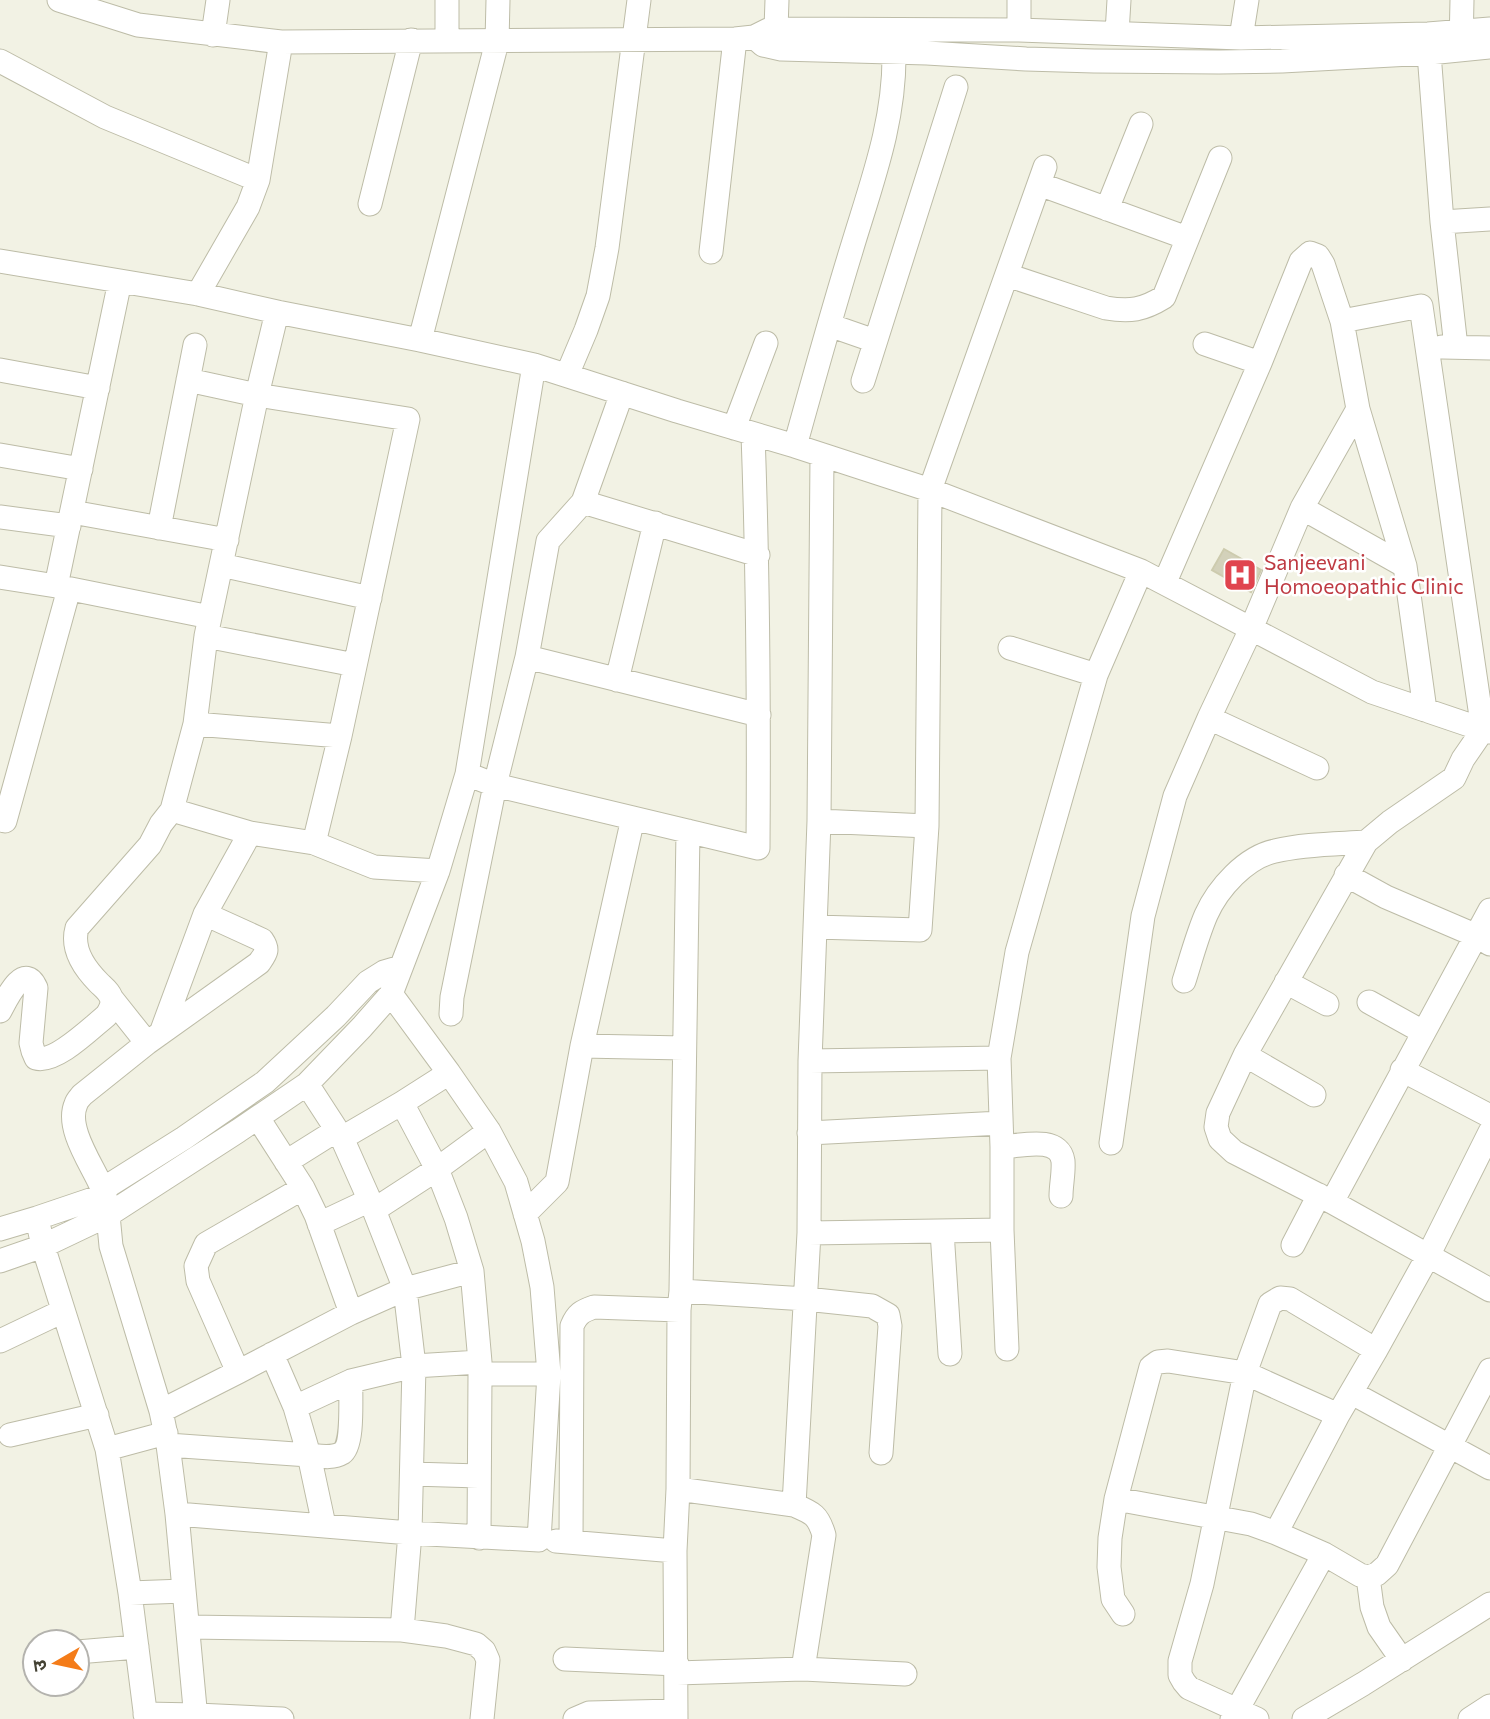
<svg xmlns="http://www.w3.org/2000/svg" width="1490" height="1719" font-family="Commissioner,'Noto Sans Devanagari',sans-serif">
<rect width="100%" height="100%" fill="#f2f2e4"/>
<path fill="#d3d1ba" stroke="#cdcbae" stroke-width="2" d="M 1224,549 L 1261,570 L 1251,592 L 1212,570 Z"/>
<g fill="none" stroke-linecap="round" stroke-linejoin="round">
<defs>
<path id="minor" d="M 59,0 L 138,25 L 281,42 L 735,39 L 754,37 L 768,30 L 776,29 L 1019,30 L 1241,38 L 1428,34 L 1490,29
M 776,29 L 777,0
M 1019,30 L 1019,0
M 1117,33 L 1119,0
M 213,35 L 218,0
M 754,37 L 763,45 L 781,49 L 927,53 L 1026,59 L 1094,61 L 1219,62 L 1282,61 L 1429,53 L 1490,47
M 1241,38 L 1247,0
M 1428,40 L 1442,222 L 1490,219
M 447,41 L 447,0
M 1461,46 L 1462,0
M 0,61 L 105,117 L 258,180
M 1039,184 L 1187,238
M 370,204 L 411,40
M 1107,209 L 1141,124
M 1442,222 L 1456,347
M 711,252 L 735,39
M 0,261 L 198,294 L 277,312 L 420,340 L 534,365 L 677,411 L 795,446 L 930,490 L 1141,571 L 1372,692 L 1490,732
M 1007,275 L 1106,308 C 1130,312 1143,310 1164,297 L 1220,158
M 198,294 L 248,207 L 258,180 L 281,42
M 1342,321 L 1421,306 L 1483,730 L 1463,759 L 1454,778 L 1390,822 L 1366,842 L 1245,1055 L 1218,1113 L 1216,1127 L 1220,1139 L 1234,1152 L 1332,1202 L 1490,1290
M 829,325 L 875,341
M 420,340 L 497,42 L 498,0
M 1205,344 L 1260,363
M 1442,347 L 1490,348
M 0,370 L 98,388
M 567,375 L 586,330 L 598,296 L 607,248 L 639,0
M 188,380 L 257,395 L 408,419 L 340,736 L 314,843
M 863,381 L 956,87
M 734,428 L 766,343
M 795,446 C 813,381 831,316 851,251 C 871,184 895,123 894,53
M 0,455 L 81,469
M 583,502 L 758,555
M 1302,508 L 1405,566
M 72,512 L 227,540
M 0,517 L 69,526
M 159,528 L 195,345
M 221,565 L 370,598
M 0,577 L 56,586 L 210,617
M 1165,582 L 1260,363 L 1301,261 L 1310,253 L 1318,256 L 1323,264 L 1342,321 L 1358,409 L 1405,566 L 1425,710
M 56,586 L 120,281
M 206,636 L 355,665
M 1010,648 L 1096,675
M 527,657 L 759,715
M 617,680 L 655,523
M 1209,718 L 1317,768
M 195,724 L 340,736
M 467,774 L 495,785 L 758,848 C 759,710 758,572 753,434
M 172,810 L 250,833 L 314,843 L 374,867 L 438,871
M 5,821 L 69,589
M 819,821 L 927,826
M 1346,875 L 1386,897 L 1477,936 L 1490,944
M 815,927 L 920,930 L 927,826 L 930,490 L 1045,167
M 1184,981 C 1191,959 1197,936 1206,915 C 1218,888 1246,857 1275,851 C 1304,844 1336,844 1366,842
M 1286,982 L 1327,1004
M 112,999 L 147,1043
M 1369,1002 L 1423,1032
M 0,1011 C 6,1000 24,960 36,988 L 31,1043 L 33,1051 L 36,1058 C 55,1064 91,1028 106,1016 C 109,1012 112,1007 112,1001 C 111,993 104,988 99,983 C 84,968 71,949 77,928 L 150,845 L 161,824 L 172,810 L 195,724 L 206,636 L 257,395 L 277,312
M 451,1014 L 452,997 L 495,785 L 527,657 L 548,541 L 583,502 L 622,393
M 161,1033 L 205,914 L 250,833
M 582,1046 L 684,1048
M 1245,1055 L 1314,1095
M 810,1061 L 999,1058
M 1402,1070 L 1490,1116
M 307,1084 L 342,1138 L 374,1210 L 405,1289 L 414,1366 L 410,1533 L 402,1630
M 402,1103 L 437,1169 L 456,1218 L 472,1271 L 480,1362
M 809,1133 L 1001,1123
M 342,1138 L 402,1103 L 449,1073
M 1111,1143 L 1143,916 L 1175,796 L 1209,718 L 1251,629 L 1302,508 L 1358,409
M 1002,1147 C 1020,1146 1059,1135 1063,1161 C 1064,1172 1061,1185 1061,1196
M 286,1162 L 337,1130
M 103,1189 L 184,1138 L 265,1082 L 336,1016 L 368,982 L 384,972 L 401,967
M 1332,1202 L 1490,910
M 374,1210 L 437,1169 L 489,1131
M 525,1214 L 557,1182 L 582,1046 L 633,818
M 37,1218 L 43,1246 L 107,1449 L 130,1593 L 146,1719
M 319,1224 L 370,1200
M 0,1229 L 37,1218 L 105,1195
M 942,1231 L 950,1354
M 809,1233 L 1002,1230
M 1293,1245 L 1319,1195
M 0,1261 L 43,1246 L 108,1215 C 107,1206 106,1197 102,1188 C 93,1166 65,1128 76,1104 C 77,1100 80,1098 82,1095 L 147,1043 L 259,963 C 266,953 269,950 262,940 L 205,914
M 681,1291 L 806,1299 L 872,1306 L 888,1315 L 890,1326 L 881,1453
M 351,1313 L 405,1289 L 472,1271
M 0,1341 L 63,1311
M 1007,1349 L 1002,1230 L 1002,1147 L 999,1058 L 1017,952 L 1096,675 L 1141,571
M 238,1372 L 198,1281 L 196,1266 L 206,1244 L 303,1188
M 1352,1393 L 1490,1468
M 295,1407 L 351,1381 L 414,1366 L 480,1362 L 480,1374 L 549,1374
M 161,1411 L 238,1372 L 351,1313 L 316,1215 L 303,1188 L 258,1118
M 10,1435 L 97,1415
M 168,1445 L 309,1455 L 295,1407 L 272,1354
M 107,1449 L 166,1433
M 412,1474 L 479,1476
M 678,1489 L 794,1505 C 813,1513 818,1515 824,1535 L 803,1669
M 1116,1499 L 1251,1524 L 1276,1533 L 1324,1554 L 1360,1575 L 1368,1577 L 1377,1574 L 1387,1565 L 1490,1370
M 794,1505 L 809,1233 L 810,1061 L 819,821 L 822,455
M 177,1514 L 410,1533 L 539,1540 L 549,1374 L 542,1287 L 533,1241 L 516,1182 L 489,1131 L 449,1073 L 391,994
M 324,1525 L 309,1455 C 320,1456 332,1459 342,1453 C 354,1445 350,1395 351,1381
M 1276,1533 L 1338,1415 L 1376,1350 L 1428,1256 L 1490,1132
M 479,1538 L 480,1374
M 556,1541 L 675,1551
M 571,1542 L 572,1326 C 577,1314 582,1311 594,1307 L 679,1310
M 1368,1577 L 1372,1607 L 1379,1627 L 1402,1660
M 130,1593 L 184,1591
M 1123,1614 L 1113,1599 L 1109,1567 L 1110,1538 L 1116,1499 L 1151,1367 L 1158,1362 L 1168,1361 L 1245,1373 L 1338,1415
M 189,1627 L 402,1630 L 446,1636 L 476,1644 L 484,1651 L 488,1660 L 482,1719
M 77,1652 L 137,1647
M 565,1659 L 677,1664
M 677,1673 L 803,1669 L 905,1674
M 145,1714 L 197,1715 L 282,1719
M 196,1719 L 177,1514 L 168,1445 L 161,1411 L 111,1246 L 108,1215 L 238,1131 L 307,1084 L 362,1027 L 391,994 L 438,871 L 467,774 L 534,365
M 575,1719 L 589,1713 L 676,1711
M 676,1719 L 675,1551 L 678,1489 L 679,1310 L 681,1291 L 688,831
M 1232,1719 L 1324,1554
M 1257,1719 L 1189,1688 L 1184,1682 L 1180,1675 L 1180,1661 L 1202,1584 L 1245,1373 L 1270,1304 L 1280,1298 L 1290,1299 L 1376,1350
M 1304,1719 L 1363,1684 L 1490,1604
M 1470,1719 L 1490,1706"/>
</defs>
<use href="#minor" stroke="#bdbca7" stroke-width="25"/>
<use href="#minor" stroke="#fff" stroke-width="23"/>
</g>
<defs>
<symbol id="hospital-square" viewBox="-11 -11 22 22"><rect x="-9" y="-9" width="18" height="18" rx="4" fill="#e0444e" stroke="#fff"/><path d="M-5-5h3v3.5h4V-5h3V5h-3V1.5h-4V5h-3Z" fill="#fff"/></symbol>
</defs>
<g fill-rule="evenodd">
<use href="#hospital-square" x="1221" y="556" width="38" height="38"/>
</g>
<g text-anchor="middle" stroke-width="5" stroke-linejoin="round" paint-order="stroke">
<g font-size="21" fill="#be3a42" stroke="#fff" text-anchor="start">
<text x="1264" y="570">Sanjeevani<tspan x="1264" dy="24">Homoeopathic Clinic</tspan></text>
</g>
</g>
<g transform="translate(56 1663) rotate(261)"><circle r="33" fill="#ffffff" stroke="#b4b3ae" stroke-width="2"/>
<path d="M0-5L12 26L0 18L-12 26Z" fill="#f47c19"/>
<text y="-10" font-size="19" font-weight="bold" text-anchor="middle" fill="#444234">उ</text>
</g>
</svg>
